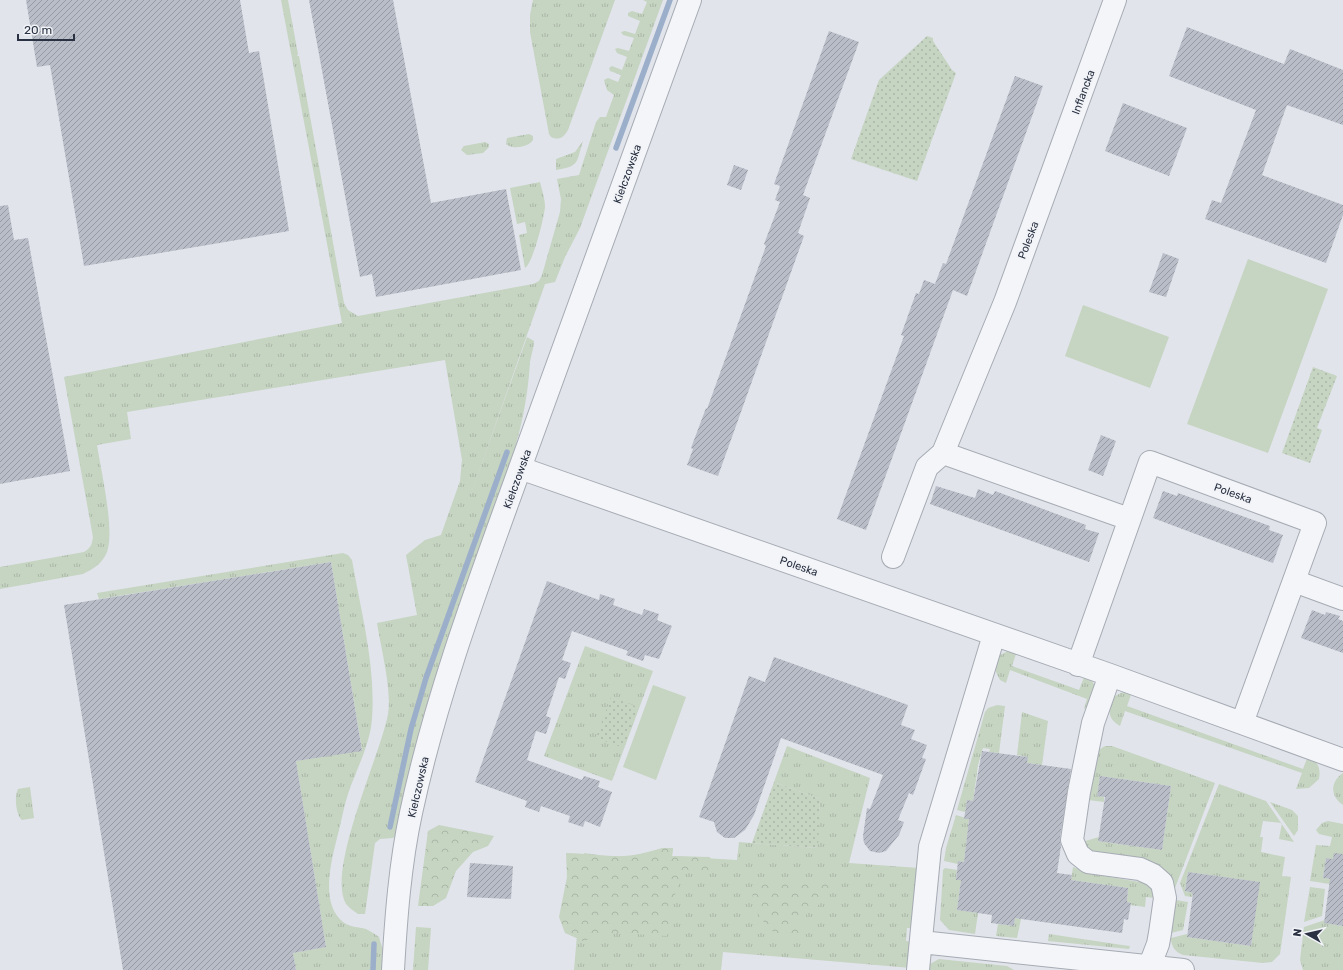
<svg xmlns="http://www.w3.org/2000/svg" width="1343" height="970" font-family="Rubik,sans-serif">
<defs>
<pattern id="grass-tufts" width="24" height="20" patternUnits="userSpaceOnUse"><rect width="24" height="20" fill="#c6d4c2"/><path d="M3 7l-1-3M5 7V3M7 7l1-3M15 17l-1-3M17 17v-4M19 17l1-3" fill="none" stroke="#aab6a8"/></pattern>
<pattern id="forest-crowns" width="20" height="18" patternUnits="userSpaceOnUse"><rect width="20" height="18" fill="#c6d4c2"/><path d="M2 6a3 3 0 1 1 6 0M12 15a3 3 0 1 1 6 0" fill="none" stroke="#aab6a8"/></pattern>
<pattern id="park-dots" width="8" height="8" patternUnits="userSpaceOnUse"><rect width="8" height="8" fill="#c6d4c2"/><path d="M2 2h.1M6 6h.1" fill="none" stroke="#aab6a8" stroke-width="1.8" stroke-linecap="round"/></pattern>
<pattern id="building-hatch" width="6" height="6" patternUnits="userSpaceOnUse"><rect width="6" height="6" fill="#b9bdc7"/><path d="M-1 1l2-2M0 6l6-6M5 7l2-2" fill="none" stroke="#969aa3"/></pattern>
</defs>
<rect width="100%" height="100%" fill="#e1e4ea"/>
<path fill="url(#grass-tufts)" d="M 281,0 L 288,0 L 298,54 L 297,56 L 299,56 L 344,303 L 348,310 L 358,316 L 533,284 L 539,281 L 542,275 L 560,212 L 561,199 L 557,179 L 579,175 L 596,122 L 600,117 L 606,117 L 614,95 L 607,90 L 604,80 L 608,78 L 618,82 L 621,75 L 610,71 L 609,68 L 612,66 L 622,70 L 627,57 L 617,53 L 615,49 L 618,48 L 629,51 L 634,38 L 623,35 L 621,32 L 625,31 L 635,34 L 640,21 L 628,16 L 628,13 L 632,11 L 642,14 L 647,2 L 643,0 L 663,0 L 580,228 L 565,257 L 555,282 L 545,284 L 467,505 L 527,337 L 534,341 C 534,348 531,355 530,362 C 526,435 499,495 477,563 C 450,653 424,743 398,833 L 393,838 L 380,839 L 375,843 L 365,914 L 358,914 C 354,911 349,908 346,904 C 326,870 381,754 388,714 C 392,690 381,648 377,623 L 417,615 L 406,555 L 425,540 L 441,535 L 460,481 L 462,460 L 445,360 L 127,412 L 131,439 L 97,445 C 101,471 115,530 107,552 C 102,564 93,569 83,574 L 0,589 L 0,567 L 84,552 C 91,548 92,544 93,537 L 64,377 L 342,323 Z
M 533,0 L 615,0 L 568,130 C 564,137 559,141 551,137 L 549,134 L 530,32 L 530,15 Z
M 529,134 L 533,136 L 533,140 C 529,147 512,150 506,144 L 507,138 Z
M 583,141 C 576,163 580,166 556,170 L 556,159 L 575,152 Z
M 485,142 L 489,144 L 489,147 L 483,153 L 467,155 L 461,150 L 464,146 Z
M 540,182 C 542,190 545,199 545,207 C 544,218 533,263 525,268 L 519,235 L 527,233 L 525,222 L 517,224 L 510,188 Z
M 343,553 L 348,555 L 352,560 C 361,612 376,666 372,719 C 370,745 356,770 348,794 C 344,806 342,818 339,830 C 333,855 318,902 343,922 C 350,927 358,927 366,929 C 370,931 375,934 379,937 L 384,954 L 383,970 L 296,970 L 293,953 L 326,947 L 296,761 L 362,750 L 331,562 L 99,599 L 97,593 Z
M 585,646 L 653,671 L 612,781 L 544,756 Z
M 1010,650 L 1017,651 L 1012,666 L 1079,690 L 1085,675 L 1091,679 L 1095,686 L 1090,706 L 1084,709 L 1087,699 L 1010,670 L 1006,683 L 1000,680 L 994,668 L 998,656 Z
M 1125,691 L 1132,692 L 1127,706 L 1303,769 L 1308,756 C 1318,762 1321,768 1319,779 L 1309,788 L 1296,789 L 1302,773 L 1125,711 L 1120,726 C 1107,718 1108,710 1113,697 Z
M 997,705 L 1005,706 L 999,753 L 989,752 L 990,749 L 983,748 L 978,765 L 973,801 L 967,800 L 965,812 L 957,810 L 985,712 L 988,708 Z
M 1022,712 L 1048,721 L 1042,765 L 1027,763 L 1028,757 L 1017,755 Z
M 787,746 L 870,778 L 849,863 L 919,868 L 914,928 L 907,928 L 906,941 L 913,942 L 911,968 L 723,952 L 721,970 L 574,970 L 584,853 C 600,855 615,858 631,856 C 646,854 659,847 673,848 L 672,856 L 737,860 L 739,842 L 817,848 L 820,799 L 774,782 Z
M 1105,746 L 1112,746 L 1215,783 L 1175,888 L 1171,879 L 1089,851 L 1082,842 L 1099,837 L 1098,841 L 1162,850 L 1171,786 L 1100,776 L 1097,796 L 1104,797 L 1104,802 L 1088,800 L 1097,751 Z
M 1343,773 L 1343,805 C 1330,796 1330,782 1343,773 Z
M 1219,784 L 1266,801 L 1294,842 L 1279,839 L 1282,823 L 1263,821 L 1260,837 L 1263,837 L 1261,852 L 1285,857 L 1282,876 L 1291,877 L 1280,954 L 1272,962 L 1263,963 L 1183,955 C 1175,952 1171,946 1171,938 L 1187,934 L 1187,937 L 1251,946 L 1259,882 L 1188,872 L 1185,891 L 1193,893 L 1192,897 L 1185,896 L 1180,883 Z
M 30,787 L 34,818 L 22,820 C 16,815 14,797 18,789 Z
M 1270,802 L 1292,810 L 1298,816 L 1298,830 L 1294,836 Z
M 956,815 L 969,819 L 964,862 L 958,861 L 958,864 L 944,861 L 946,848 Z
M 1328,821 L 1343,824 L 1343,861 L 1326,858 L 1323,878 L 1330,879 L 1330,884 L 1310,881 L 1316,845 L 1330,846 L 1332,837 L 1319,834 L 1316,830 L 1322,823 Z
M 1073,867 L 1091,874 L 1146,883 L 1153,889 L 1155,898 L 1146,897 L 1145,907 L 1130,905 L 1131,903 L 1127,902 L 1128,888 L 1071,880 Z
M 945,868 L 957,870 L 956,879 L 961,880 L 957,910 L 978,913 L 975,934 L 949,930 L 940,920 L 943,870 Z
M 1310,887 L 1325,889 L 1322,916 L 1304,922 Z
M 1176,900 L 1188,902 L 1183,930 L 1171,933 Z
M 1015,918 L 1021,919 L 1017,938 L 996,936 L 998,924 L 1014,926 Z
M 1325,920 L 1324,923 L 1343,926 L 1343,970 L 1303,970 L 1300,960 L 1304,927 Z
M 416,927 L 431,928 L 428,970 L 413,970 Z
M 1049,934 L 1122,945 L 1130,946 L 1129,949 L 1048,941 Z
M 939,959 L 1007,966 L 1014,970 L 927,970 L 930,964 Z"/>
<path fill="url(#forest-crowns)" d="M 439,825 L 494,836 L 488,846 L 473,852 L 456,871 L 446,898 L 433,906 L 418,906 L 428,831 Z
M 662,848 L 673,848 L 672,856 L 710,857 L 712,870 L 703,874 L 682,873 L 675,895 L 667,936 L 617,933 L 583,941 L 565,933 L 559,917 L 567,877 L 566,853 C 583,853 597,856 613,856 C 631,857 646,853 662,848 Z
M 789,879 L 827,881 L 829,889 L 826,899 L 803,917 L 798,937 C 772,949 742,896 756,885 C 764,879 780,880 789,879 Z"/>
<path fill="url(#park-dots)" d="M 927,36 L 933,38 L 933,41 L 952,70 L 956,73 L 917,181 L 851,159 L 879,80 Z
M 1313,367 L 1337,376 L 1317,428 L 1322,430 L 1310,463 L 1282,453 Z
M 611,697 L 638,707 L 624,748 L 596,738 Z
M 774,782 L 820,799 L 818,848 L 752,843 Z"/>
<path fill="#c6d4c2" d="M 1248,259 L 1328,289 L 1268,453 L 1187,424 Z
M 1083,305 L 1169,337 L 1150,388 L 1065,356 Z
M 653,685 L 686,697 L 656,780 L 623,767 Z"/>
<g fill="none" stroke-linecap="round" stroke-linejoin="round">
<path stroke="#9cafca" stroke-width="5.5" d="M 616,148 L 670,0
M 390,827 L 411,729 L 426,678 L 507,452
M 373,970 L 374,944"/>
</g>
<path fill="url(#building-hatch)" d="M 26,0 L 240,0 L 249,53 L 259,51 L 289,231 L 84,266 L 50,65 L 37,67 Z
M 309,0 L 393,0 L 431,203 L 506,189 L 521,270 L 376,297 L 372,274 L 360,277 Z
M 1187,27 L 1284,64 L 1290,49 L 1343,70 L 1343,125 L 1287,105 L 1262,175 L 1343,205 L 1343,215 L 1326,263 L 1205,219 L 1212,200 L 1221,203 L 1256,110 L 1169,76 Z
M 829,31 L 859,42 L 803,195 L 810,198 L 798,233 L 804,236 L 718,476 L 687,465 L 693,449 L 691,448 L 706,408 L 707,409 L 766,246 L 764,244 L 780,202 L 775,200 L 780,186 L 774,184 Z
M 1015,76 L 1043,86 L 967,296 L 953,290 L 866,530 L 837,519 L 904,336 L 901,335 L 916,293 L 919,294 L 924,280 L 935,284 L 943,263 L 946,264 Z
M 1123,103 L 1187,128 L 1169,176 L 1105,151 Z
M 734,165 L 748,170 L 741,190 L 727,185 Z
M 8,205 L 14,240 L 28,238 L 70,471 L 0,484 L 0,206 Z
M 1163,253 L 1179,259 L 1166,297 L 1149,292 Z
M 1101,435 L 1116,441 L 1103,476 L 1088,470 Z
M 936,486 L 975,498 L 978,489 L 993,495 L 995,491 L 1086,525 L 1085,529 L 1099,533 L 1089,562 L 930,504 Z
M 1163,491 L 1177,496 L 1178,493 L 1270,526 L 1269,530 L 1283,535 L 1273,563 L 1153,518 Z
M 331,562 L 362,751 L 296,761 L 326,947 L 293,953 L 296,970 L 123,970 L 64,605 Z
M 547,581 L 599,600 L 600,594 L 615,599 L 613,605 L 642,615 L 644,609 L 659,614 L 657,620 L 672,626 L 659,659 L 645,655 L 643,661 L 626,655 L 628,651 L 572,631 L 562,660 L 571,663 L 565,679 L 559,677 L 546,716 L 551,718 L 546,734 L 536,731 L 527,760 L 582,780 L 584,776 L 600,781 L 598,787 L 612,792 L 600,827 L 585,821 L 583,827 L 568,822 L 570,816 L 541,806 L 539,812 L 525,807 L 527,801 L 475,782 Z
M 1312,610 L 1325,615 L 1326,612 L 1340,616 L 1338,619 L 1343,621 L 1343,653 L 1301,638 Z
M 774,657 L 908,705 L 901,725 L 915,730 L 911,739 L 927,745 L 922,758 L 926,759 L 913,795 L 909,793 L 898,820 L 904,822 L 899,835 L 886,851 L 879,853 L 870,851 L 864,843 L 863,836 L 867,808 L 870,809 L 883,775 L 781,738 L 754,815 L 745,830 L 734,838 L 725,838 L 717,832 L 714,822 L 699,817 L 749,676 L 765,682 Z
M 982,751 L 1028,757 L 1027,763 L 1071,769 L 1060,838 L 1061,846 L 1057,873 L 1072,875 L 1071,880 L 1128,888 L 1127,902 L 1131,903 L 1128,920 L 1124,919 L 1122,933 L 1015,918 L 1014,926 L 991,923 L 992,915 L 957,910 L 961,880 L 956,880 L 958,861 L 964,862 L 969,819 L 964,819 L 967,800 L 973,801 Z
M 1100,776 L 1171,786 L 1162,850 L 1098,841 L 1105,797 L 1097,796 Z
M 1334,853 L 1343,854 L 1343,926 L 1324,923 L 1330,879 L 1323,878 L 1326,858 L 1333,859 Z
M 470,863 L 513,866 L 511,899 L 467,897 Z
M 1188,872 L 1260,882 L 1251,946 L 1187,937 L 1193,893 L 1185,891 Z"/>
<g fill="none" stroke-linecap="round" stroke-linejoin="round">
<defs>
<path id="minor" d="M 943,453 L 1129,519
M 520,468 L 1110,675 L 1343,760
M 893,557 L 927,467 L 943,453 L 1005,302 L 1115,0
M 1294,581 L 1343,599
M 1078,665 L 1150,462 L 1315,523 L 1242,723
M 1110,675 L 1093,723 L 1079,792 L 1072,840 L 1078,854 L 1088,862 L 1140,869 L 1153,875 L 1162,883 L 1165,898 L 1160,933 L 1158,944 L 1148,970
M 921,942 L 1183,970
M 393,970 C 396,918 400,864 411,813 C 437,691 482,574 524,457 C 579,304 635,152 690,0
M 918,970 L 930,847 L 994,635"/>
</defs>
<use href="#minor" stroke="#a6abb4" stroke-width="24"/>
<use href="#minor" stroke="#f4f5f8" stroke-width="22"/>
</g>
<g text-anchor="middle" stroke-width="3.5" stroke-linejoin="round" paint-order="stroke">
<g font-size="11" fill="#293142" stroke="#f1f3f7">
<text transform="translate(1083 92) rotate(-70)" y="4">Inflancka</text>
<text transform="translate(627 174) rotate(-70)" y="4">Kiełczowska</text>
<text transform="translate(1028 240) rotate(-69)" y="4">Poleska</text>
<text transform="translate(517 479) rotate(-70)" y="4">Kiełczowska</text>
<text transform="translate(1233 493) rotate(20)" y="4">Poleska</text>
<text transform="translate(799 566) rotate(19)" y="4">Poleska</text>
<text transform="translate(418 787) rotate(-77)" y="4">Kiełczowska</text>
</g>
</g>
<g transform="translate(1307 934) rotate(278)" stroke="#f1f3f7" stroke-width="3" paint-order="stroke">
<path d="M0-3L7 15L0 10L-7 15Z" fill="#293142"/>
<text y="-6" font-size="11" font-weight="bold" text-anchor="middle" fill="#293142">N</text>
</g>
<path d="M18 34v6h56v-6" fill="none" stroke="#293142" stroke-width="2"/>
<text x="24" y="34" font-size="12" fill="#293142" stroke="#f1f3f7" stroke-width="3" paint-order="stroke">20 m</text>
</svg>
